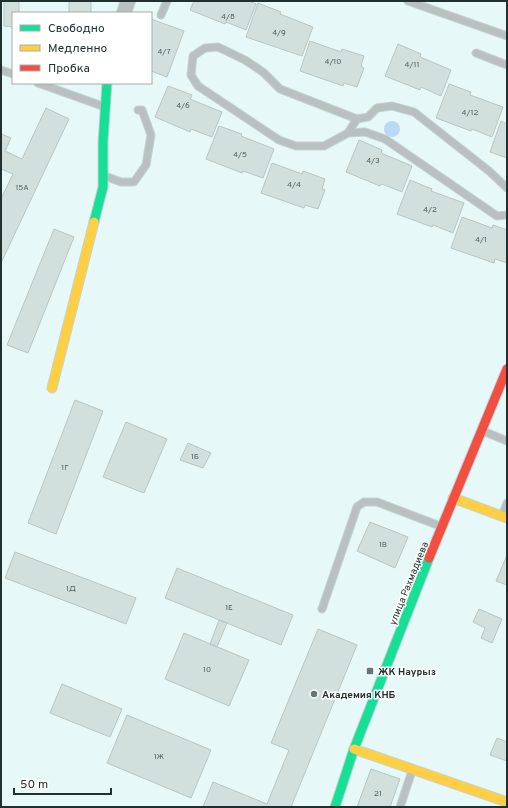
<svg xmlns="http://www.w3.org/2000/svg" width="508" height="808" font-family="Overpass,sans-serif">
<rect width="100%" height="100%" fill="#e7f8f8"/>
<path fill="#bad9f4" d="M384 129a8 8 0 1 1 16 0a8 8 0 1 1-16 0Z"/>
<path fill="#d2e0dd" stroke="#b8c6c3" d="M 4,1 L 19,1 L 19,13 L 13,13 L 13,27 L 4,26 Z
M 69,1 L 91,1 L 91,13 L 69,13 Z
M 194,1 L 249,1 L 256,4 L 246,30 L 226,22 L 225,24 L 190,10 Z
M 258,3 L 281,12 L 280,14 L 313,27 L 302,56 L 246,37 Z
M 151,19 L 184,31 L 167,77 L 151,71 Z
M 310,41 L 341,52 L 342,49 L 364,56 L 361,66 L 364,68 L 357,87 L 344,83 L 343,86 L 300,71 Z
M 398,44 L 421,54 L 420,57 L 451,70 L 441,96 L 421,87 L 420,90 L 385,76 Z
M 449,84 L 471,92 L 470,95 L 503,107 L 492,137 L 472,129 L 471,131 L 436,118 Z
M 168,86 L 192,95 L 190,99 L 222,112 L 212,137 L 191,129 L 190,132 L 155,117 Z
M 46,108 L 69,119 L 1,263 L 1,199 L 13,174 L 1,169 L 1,134 L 11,138 L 5,151 L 22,159 Z
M 501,121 L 507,124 L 507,158 L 490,152 Z
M 219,126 L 242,134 L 241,136 L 274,149 L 263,178 L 243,171 L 242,173 L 206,159 Z
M 359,140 L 382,150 L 381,153 L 412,166 L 402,192 L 382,184 L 380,186 L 346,172 Z
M 272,163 L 302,174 L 303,171 L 325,179 L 322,189 L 325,190 L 318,209 L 305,205 L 304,208 L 261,193 Z
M 410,180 L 432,189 L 431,191 L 464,203 L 453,233 L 433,225 L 432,227 L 397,214 Z
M 462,217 L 492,228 L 493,225 L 507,230 L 507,263 L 495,259 L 494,263 L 451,248 Z
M 54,229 L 74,237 L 28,353 L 7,345 Z
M 75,400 L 103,411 L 56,534 L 28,523 Z
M 126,422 L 167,439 L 144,493 L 103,477 Z
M 188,443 L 211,453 L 203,468 L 180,460 Z
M 370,522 L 408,537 L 395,568 L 357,551 Z
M 15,552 L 136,598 L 126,624 L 5,578 Z
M 507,555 L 507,585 L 496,581 Z
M 177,568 L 293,615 L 281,645 L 165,598 Z
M 479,609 L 502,619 L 492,643 L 481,638 L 485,628 L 473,622 Z
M 219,620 L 227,623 L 217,647 L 210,644 Z
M 318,629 L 357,645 L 291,807 L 203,807 L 213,782 L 267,804 L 289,750 L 271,743 Z
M 184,633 L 249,660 L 229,706 L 165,679 Z
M 62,684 L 122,709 L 110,737 L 50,713 Z
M 127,715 L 211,750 L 191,798 L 107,763 Z
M 497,738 L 507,742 L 507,761 L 490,755 Z
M 371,769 L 400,779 L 390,807 L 357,807 Z"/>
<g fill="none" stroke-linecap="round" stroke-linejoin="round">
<defs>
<path id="lane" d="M 408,1 L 507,36
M 161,15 L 167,1
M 476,53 L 507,65
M 1,70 L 13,74
M 38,83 L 105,107
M 348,133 L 357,119
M 105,176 L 121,182 L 134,182 L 146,165 L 151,135 L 142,110 L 138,110
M 507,188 L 489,171 L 414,112 L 392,106 L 377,108 L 368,117 L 357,119 L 280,89 L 263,72 L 245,60 L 218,47 L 205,48 L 193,56 L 191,75 L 198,86 L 279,140 L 296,146 L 324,146 L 348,133 L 365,132 L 385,139 L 497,216 L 507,215
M 483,431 L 507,441
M 502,516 L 507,503
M 322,609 L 357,507 L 364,502 L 377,502 L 440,526
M 400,807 L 412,771"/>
<path id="street" d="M 124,13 L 128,1"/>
<path id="fast" d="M 94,222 L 103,187 L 103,142 L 107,83
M 335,807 L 354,749 L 429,558"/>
<path id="slow" d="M 52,388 L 94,222
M 453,498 L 507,518
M 354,749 L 507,802"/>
<path id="jam" d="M 429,558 L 507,369"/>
</defs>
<use href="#lane" stroke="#c5d2d2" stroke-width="9"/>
<use href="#street" stroke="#c5d2d2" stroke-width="16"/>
<use href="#fast" stroke="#c5d2d2" stroke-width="11"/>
<use href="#slow" stroke="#c5d2d2" stroke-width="11"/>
<use href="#jam" stroke="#c5d2d2" stroke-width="11"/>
<use href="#lane" stroke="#b9c0c2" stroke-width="7"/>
<use href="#street" stroke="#b9c0c2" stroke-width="14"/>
<use href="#fast" stroke="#16e098" stroke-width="9"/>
<use href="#slow" stroke="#ffcf43" stroke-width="9"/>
<use href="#jam" stroke="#f24e42" stroke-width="9"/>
</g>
<g fill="#667575" stroke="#fff" stroke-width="1.5">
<rect x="366" y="667" width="8" height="8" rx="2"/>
<circle cx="314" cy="694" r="4"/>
</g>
<g text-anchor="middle" stroke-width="3" stroke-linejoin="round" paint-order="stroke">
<g font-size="8" fill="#4f5e5d">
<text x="228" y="19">4/8</text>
<text x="279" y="35">4/9</text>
<text x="164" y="54">4/7</text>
<text x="333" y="64">4/10</text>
<text x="412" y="67">4/11</text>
<text x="183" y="108">4/6</text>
<text x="470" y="115">4/12</text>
<text x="240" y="157">4/5</text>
<text x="373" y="163">4/3</text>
<text x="294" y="187">4/4</text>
<text x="22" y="190">15А</text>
<text x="430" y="212">4/2</text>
<text x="481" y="242">4/1</text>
<text x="195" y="459">1Б</text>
<text x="65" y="470">1Г</text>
<text x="383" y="547">1В</text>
<text x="71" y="591">1Д</text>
<text x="229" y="610">1Е</text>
<text x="207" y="672">10</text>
<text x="159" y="759">1Ж</text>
<text x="378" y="796">21</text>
</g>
<g font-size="10" fill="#202f2f" stroke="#fff">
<text transform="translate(408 583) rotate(-68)" y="4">улица Рахмадиева</text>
</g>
<g font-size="10" font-weight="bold" fill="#202f2f" stroke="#fff" text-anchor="start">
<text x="378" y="675">ЖК Наурыз</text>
<text x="322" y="698">Академия КНБ</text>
</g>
</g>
<rect width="508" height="808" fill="none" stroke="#202f2f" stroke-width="4"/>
<rect x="12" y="12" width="140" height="72" fill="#ffffff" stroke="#a6acac"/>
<rect x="20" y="25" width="20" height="6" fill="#16e098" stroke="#a6acac"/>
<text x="48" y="32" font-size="12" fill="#202f2f">Свободно</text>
<rect x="20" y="45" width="20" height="6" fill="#ffcf43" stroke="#a6acac"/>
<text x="48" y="52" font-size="12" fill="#202f2f">Медленно</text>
<rect x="20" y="65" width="20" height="6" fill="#f24e42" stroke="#a6acac"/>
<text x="48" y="72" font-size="12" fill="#202f2f">Пробка</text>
<path d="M14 788v6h97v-6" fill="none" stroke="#202f2f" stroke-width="2"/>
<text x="20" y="788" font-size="12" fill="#202f2f" stroke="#ffffff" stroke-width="3" paint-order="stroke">50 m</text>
</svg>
